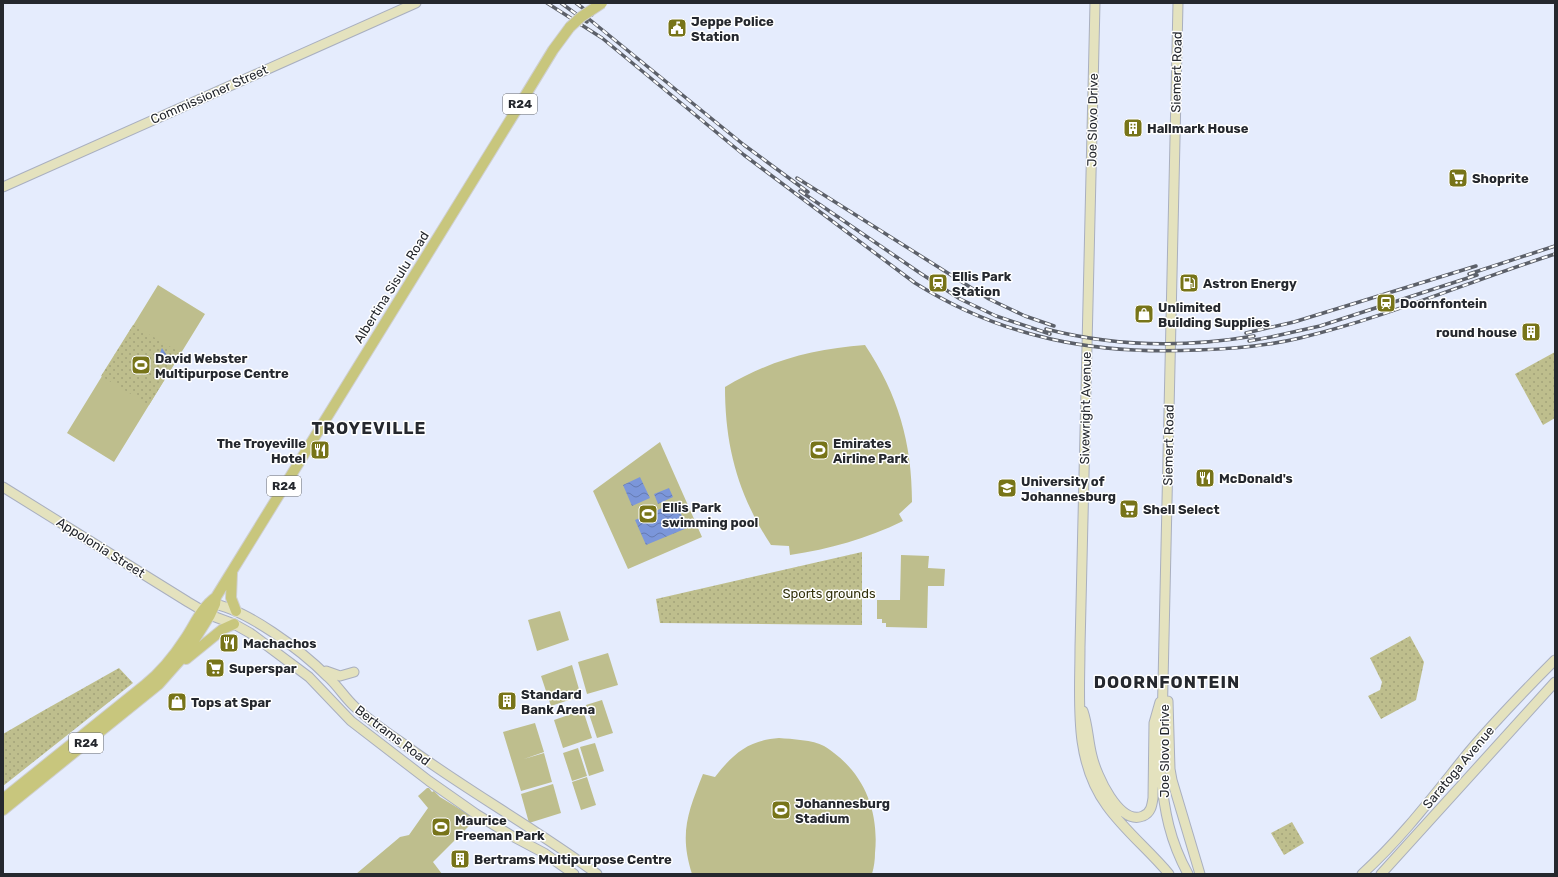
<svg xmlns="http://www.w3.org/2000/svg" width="1558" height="877" font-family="Rubik,sans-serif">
<defs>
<pattern id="park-dots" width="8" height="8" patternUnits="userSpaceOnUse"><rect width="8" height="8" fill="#bebe8d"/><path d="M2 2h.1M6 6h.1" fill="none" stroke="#a3a37a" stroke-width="1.8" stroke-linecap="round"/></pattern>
<pattern id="water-waves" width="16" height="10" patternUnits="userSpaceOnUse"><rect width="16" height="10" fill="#7b96da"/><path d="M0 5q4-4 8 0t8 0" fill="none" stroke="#657ab1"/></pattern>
</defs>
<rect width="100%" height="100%" fill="#e5ecfd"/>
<path fill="#bebe8d" d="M 158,285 L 205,314 L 114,462 L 67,433 Z
M 865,345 C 898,394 912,443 912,502 L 899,514 L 903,521 C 866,539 830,549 790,555 L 789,546 L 771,545 C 738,495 725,446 725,387 C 770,360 813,349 865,345 Z
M 660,442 L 702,537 L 628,569 L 593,491 Z
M 901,555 L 929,556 L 928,568 L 945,569 L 944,586 L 928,586 L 927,628 L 886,627 L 886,623 L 882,623 L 882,619 L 877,619 L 877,600 L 900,600 Z
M 560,611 L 569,640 L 537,651 L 528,620 Z
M 608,653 L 618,685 L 587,694 L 578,662 Z
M 572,665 L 581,696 L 551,706 L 541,676 Z
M 602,700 L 613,733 L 597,738 L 586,705 Z
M 583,710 L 592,738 L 563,748 L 554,720 Z
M 535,723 L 544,752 L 524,759 L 544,753 L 552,782 L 521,791 L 503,732 Z
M 779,738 C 792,739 813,740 824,746 C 828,748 831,751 834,753 C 866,777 879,814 875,853 C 875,860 874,867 872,874 L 692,874 C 679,833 688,812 703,774 L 715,777 C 733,754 748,740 779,738 Z
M 595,743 L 604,771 L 589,776 L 580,747 Z
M 578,748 L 587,776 L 572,781 L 563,753 Z
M 587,777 L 596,805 L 581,810 L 572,782 Z
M 553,784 L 561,813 L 529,823 L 521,794 Z
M 427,788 L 429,788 L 432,792 L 434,791 L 440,797 L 476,819 L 433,862 L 442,874 L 356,874 L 400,837 L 409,835 L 428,808 L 418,796 Z"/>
<path fill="url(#park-dots)" d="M 133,325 L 181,353 L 149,405 L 101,376 Z
M 1555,352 L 1555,418 L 1543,425 L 1515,374 Z
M 862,552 L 862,625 L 660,623 L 656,599 Z
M 1410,636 L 1424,662 L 1416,700 L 1381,719 L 1368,696 L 1380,690 L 1382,682 L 1370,658 Z
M 119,668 L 133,683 L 3,786 L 3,734 L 41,712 Z
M 1292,822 L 1304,843 L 1284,855 L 1271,833 Z"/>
<path fill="url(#water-waves)" d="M 162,348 L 168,357 L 166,362 L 163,363 C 159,358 159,354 162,348 Z
M 640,477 L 650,498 L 632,506 L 623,485 Z
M 669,488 L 673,497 L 658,504 L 654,494 Z
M 676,502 L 687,528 L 646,545 L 635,520 Z"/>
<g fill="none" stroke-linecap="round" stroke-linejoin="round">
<defs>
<path id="secondary" d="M 1095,3 L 1080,647 C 1080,702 1073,760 1107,806 C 1125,831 1150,851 1169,874
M 1178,3 L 1161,774 C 1164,811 1170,841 1188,874
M 3,187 L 416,3
M 3,487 L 188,602 L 210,615 L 234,624 L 250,633 L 309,677 L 351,721 L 429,781 L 476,814 L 512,836 L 544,853 L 574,874
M 209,603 C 246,608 302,651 328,677 C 338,686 345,698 355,707 C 370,721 388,733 405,745 C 467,791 535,828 597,874
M 326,671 L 340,676 L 354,672
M 1168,701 L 1170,769 L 1172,780 L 1200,874
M 1083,711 C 1088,725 1088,741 1092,756 C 1096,774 1119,826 1143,816 C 1151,813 1152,805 1153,798 L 1154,723 L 1160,702
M 1362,874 C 1402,838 1434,795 1468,753 C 1495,721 1525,690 1555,660
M 1381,874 L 1555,682"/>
<path id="primary" d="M 232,573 L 231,598 L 236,611
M 186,659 L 223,629 L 234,624
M 3,799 L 145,685 C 161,672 174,656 185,639 C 195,624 201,608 216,597 L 517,109 L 553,50 L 570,27
M 3,810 L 159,684 L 182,658 L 193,642 L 210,615 L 215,604 L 216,597"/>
</defs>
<use href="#secondary" stroke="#a9afbf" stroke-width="11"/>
<use href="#primary" stroke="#cfd0d1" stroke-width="12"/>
<use href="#secondary" stroke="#e4e2be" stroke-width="9"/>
<use href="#primary" stroke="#c8c67d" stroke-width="10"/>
<defs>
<path id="rail" d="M 547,3 L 602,38 L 744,155 L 915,283 C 1003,338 1095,355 1197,350 C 1232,349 1267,346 1300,338 C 1388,317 1470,281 1555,254
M 561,3 L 587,22
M 576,3 L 592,15
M 584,15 L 744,145 L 808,192
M 797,178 L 989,299 L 1025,316 L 1054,326
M 800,191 L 920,273 L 960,299 L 996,316 L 1050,334
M 1469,274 L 1555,246
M 1046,329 C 1116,347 1183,348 1254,336
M 1246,333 L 1294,322 L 1476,266
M 1249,341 L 1271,337 L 1320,326 L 1477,275"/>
</defs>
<use href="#rail" stroke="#5c6069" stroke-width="3.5"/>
<use href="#rail" stroke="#fff" stroke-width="2" stroke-dasharray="6" stroke-linecap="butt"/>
<defs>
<path id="primary-bridge" d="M 570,27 L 581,17 L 602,3"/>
</defs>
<use href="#primary-bridge" stroke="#cfd0d1" stroke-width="12" stroke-linecap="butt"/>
<use href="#primary-bridge" stroke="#c8c67d" stroke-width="10"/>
</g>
<defs>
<symbol id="civic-square" viewBox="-11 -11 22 22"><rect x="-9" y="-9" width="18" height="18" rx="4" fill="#777419" stroke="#fff"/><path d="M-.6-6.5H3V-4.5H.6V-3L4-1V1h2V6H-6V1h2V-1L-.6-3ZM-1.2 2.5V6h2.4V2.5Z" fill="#fff"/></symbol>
<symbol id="building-square" viewBox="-11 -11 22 22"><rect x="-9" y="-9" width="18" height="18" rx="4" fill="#777419" stroke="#fff"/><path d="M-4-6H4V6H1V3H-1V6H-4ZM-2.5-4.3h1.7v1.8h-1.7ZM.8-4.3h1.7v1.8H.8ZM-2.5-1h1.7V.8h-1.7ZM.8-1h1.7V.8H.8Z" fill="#fff"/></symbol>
<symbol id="supermarket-square" viewBox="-11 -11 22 22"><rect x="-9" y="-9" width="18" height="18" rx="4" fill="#777419" stroke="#fff"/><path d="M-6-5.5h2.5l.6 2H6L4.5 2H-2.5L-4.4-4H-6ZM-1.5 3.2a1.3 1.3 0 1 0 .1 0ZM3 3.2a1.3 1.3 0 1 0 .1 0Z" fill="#fff"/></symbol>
<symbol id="station-square" viewBox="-11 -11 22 22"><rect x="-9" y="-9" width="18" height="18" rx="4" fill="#777419" stroke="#fff"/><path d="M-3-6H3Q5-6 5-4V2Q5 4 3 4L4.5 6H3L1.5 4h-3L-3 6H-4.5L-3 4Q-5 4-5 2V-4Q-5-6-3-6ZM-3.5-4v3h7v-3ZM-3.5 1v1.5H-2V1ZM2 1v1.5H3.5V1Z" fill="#fff"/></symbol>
<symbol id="fuel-square" viewBox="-11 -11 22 22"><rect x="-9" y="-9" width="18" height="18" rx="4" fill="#777419" stroke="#fff"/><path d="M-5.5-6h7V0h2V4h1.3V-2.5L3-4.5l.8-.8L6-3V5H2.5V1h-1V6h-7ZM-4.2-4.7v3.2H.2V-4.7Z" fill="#fff"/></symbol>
<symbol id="shop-square" viewBox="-11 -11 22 22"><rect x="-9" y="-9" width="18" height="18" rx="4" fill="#777419" stroke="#fff"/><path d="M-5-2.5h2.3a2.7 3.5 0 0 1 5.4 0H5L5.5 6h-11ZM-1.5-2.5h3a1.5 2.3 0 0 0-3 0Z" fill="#fff"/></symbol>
<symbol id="stadium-square" viewBox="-11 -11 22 22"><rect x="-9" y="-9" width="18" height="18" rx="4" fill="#777419" stroke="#fff"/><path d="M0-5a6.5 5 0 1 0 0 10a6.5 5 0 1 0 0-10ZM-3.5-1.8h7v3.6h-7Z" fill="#fff"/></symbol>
<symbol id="restaurant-square" viewBox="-11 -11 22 22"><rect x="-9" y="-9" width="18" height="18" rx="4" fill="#777419" stroke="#fff"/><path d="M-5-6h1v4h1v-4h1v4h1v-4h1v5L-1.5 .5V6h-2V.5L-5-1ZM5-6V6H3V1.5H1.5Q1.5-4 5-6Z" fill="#fff"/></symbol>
<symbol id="school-square" viewBox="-11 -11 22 22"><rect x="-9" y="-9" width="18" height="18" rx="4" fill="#777419" stroke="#fff"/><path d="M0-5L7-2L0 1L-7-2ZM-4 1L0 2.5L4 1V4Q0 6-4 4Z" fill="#fff"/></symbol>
</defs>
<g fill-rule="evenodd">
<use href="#civic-square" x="666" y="17" width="22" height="22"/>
<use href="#building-square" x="1122" y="117" width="22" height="22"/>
<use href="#supermarket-square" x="1447" y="167" width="22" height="22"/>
<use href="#station-square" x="927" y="272" width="22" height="22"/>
<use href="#fuel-square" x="1178" y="272" width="22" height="22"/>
<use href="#station-square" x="1375" y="292" width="22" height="22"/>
<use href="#shop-square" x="1133" y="303" width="22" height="22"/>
<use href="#building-square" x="1520" y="321" width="22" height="22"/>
<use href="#stadium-square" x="130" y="354" width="22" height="22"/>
<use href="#restaurant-square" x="309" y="439" width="22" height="22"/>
<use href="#stadium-square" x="808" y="439" width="22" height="22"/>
<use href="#restaurant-square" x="1194" y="467" width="22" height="22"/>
<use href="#school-square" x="996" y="477" width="22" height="22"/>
<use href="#supermarket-square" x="1118" y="498" width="22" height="22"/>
<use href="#stadium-square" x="637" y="503" width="22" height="22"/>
<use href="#restaurant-square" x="218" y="632" width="22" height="22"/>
<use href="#supermarket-square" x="204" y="657" width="22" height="22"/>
<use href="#building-square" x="496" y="690" width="22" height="22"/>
<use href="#shop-square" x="166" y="691" width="22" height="22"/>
<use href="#stadium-square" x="770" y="799" width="22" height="22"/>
<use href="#stadium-square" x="430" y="816" width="22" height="22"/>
<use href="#building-square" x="449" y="848" width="22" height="22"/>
</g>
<g text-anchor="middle" stroke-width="3" stroke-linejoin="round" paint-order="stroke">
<g fill="#fff" stroke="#66686d" stroke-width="1">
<rect x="503" y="94" width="34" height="20" rx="3"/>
<rect x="267" y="476" width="34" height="20" rx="3"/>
<rect x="69" y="733" width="34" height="20" rx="3"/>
</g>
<g font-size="12" font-weight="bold" fill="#25282e">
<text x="520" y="108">R24</text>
<text x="284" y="490">R24</text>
<text x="86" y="747">R24</text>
</g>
<g font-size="13" font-weight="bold" fill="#25282e" stroke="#fff" text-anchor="start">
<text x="691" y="26">Jeppe Police<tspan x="691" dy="15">Station</tspan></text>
<text x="1147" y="133">Hallmark House</text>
<text x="1472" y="183">Shoprite</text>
<text x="952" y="281">Ellis Park<tspan x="952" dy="15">Station</tspan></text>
<text x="1203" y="288">Astron Energy</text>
<text x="1400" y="308">Doornfontein</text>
<text x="1158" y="312">Unlimited<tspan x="1158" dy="15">Building Supplies</tspan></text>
<text x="1517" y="337" text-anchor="end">round house</text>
<text x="155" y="363">David Webster<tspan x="155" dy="15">Multipurpose Centre</tspan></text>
<text x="306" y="448" text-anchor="end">The Troyeville<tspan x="306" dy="15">Hotel</tspan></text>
<text x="833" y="448">Emirates<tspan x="833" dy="15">Airline Park</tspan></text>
<text x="1219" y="483">McDonald's</text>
<text x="1021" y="486">University of<tspan x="1021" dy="15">Johannesburg</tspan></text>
<text x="662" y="512">Ellis Park<tspan x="662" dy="15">swimming pool</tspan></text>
<text x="1143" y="514">Shell Select</text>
<text x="243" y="648">Machachos</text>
<text x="229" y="673">Superspar</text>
<text x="521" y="699">Standard<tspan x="521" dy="15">Bank Arena</tspan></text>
<text x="191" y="707">Tops at Spar</text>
<text x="795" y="808">Johannesburg<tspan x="795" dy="15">Stadium</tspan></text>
<text x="455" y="825">Maurice<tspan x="455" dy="15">Freeman Park</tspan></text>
<text x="474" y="864">Bertrams Multipurpose Centre</text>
</g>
<g font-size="13" fill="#25282e" stroke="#fff">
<text transform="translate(1176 72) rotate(-89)" y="5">Siemert Road</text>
<text transform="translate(209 94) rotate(-24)" y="5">Commissioner Street</text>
<text transform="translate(1092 120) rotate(-89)" y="5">Joe Slovo Drive</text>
<text transform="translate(391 287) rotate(-58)" y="5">Albertina Sisulu Road</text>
<text transform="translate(1085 408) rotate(-89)" y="5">Sivewright Avenue</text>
<text transform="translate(1168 445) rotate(-89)" y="5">Siemert Road</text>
<text transform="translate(101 547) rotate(32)" y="5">Appolonia Street</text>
<text transform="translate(393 735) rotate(37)" y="5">Bertrams Road</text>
<text transform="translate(1164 751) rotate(-90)" y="5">Joe Slovo Drive</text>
<text transform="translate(1458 767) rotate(-50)" y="5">Saratoga Avenue</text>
</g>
<g font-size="13" fill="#32310c" stroke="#fff">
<text x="829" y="598">Sports grounds</text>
</g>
<g font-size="17" font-weight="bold" letter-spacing="1" fill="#25282e" stroke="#fff">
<text x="369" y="434">TROYEVILLE</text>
<text x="1167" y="688">DOORNFONTEIN</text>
</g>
</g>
<rect width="1558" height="877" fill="none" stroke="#25282e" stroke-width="8"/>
</svg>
